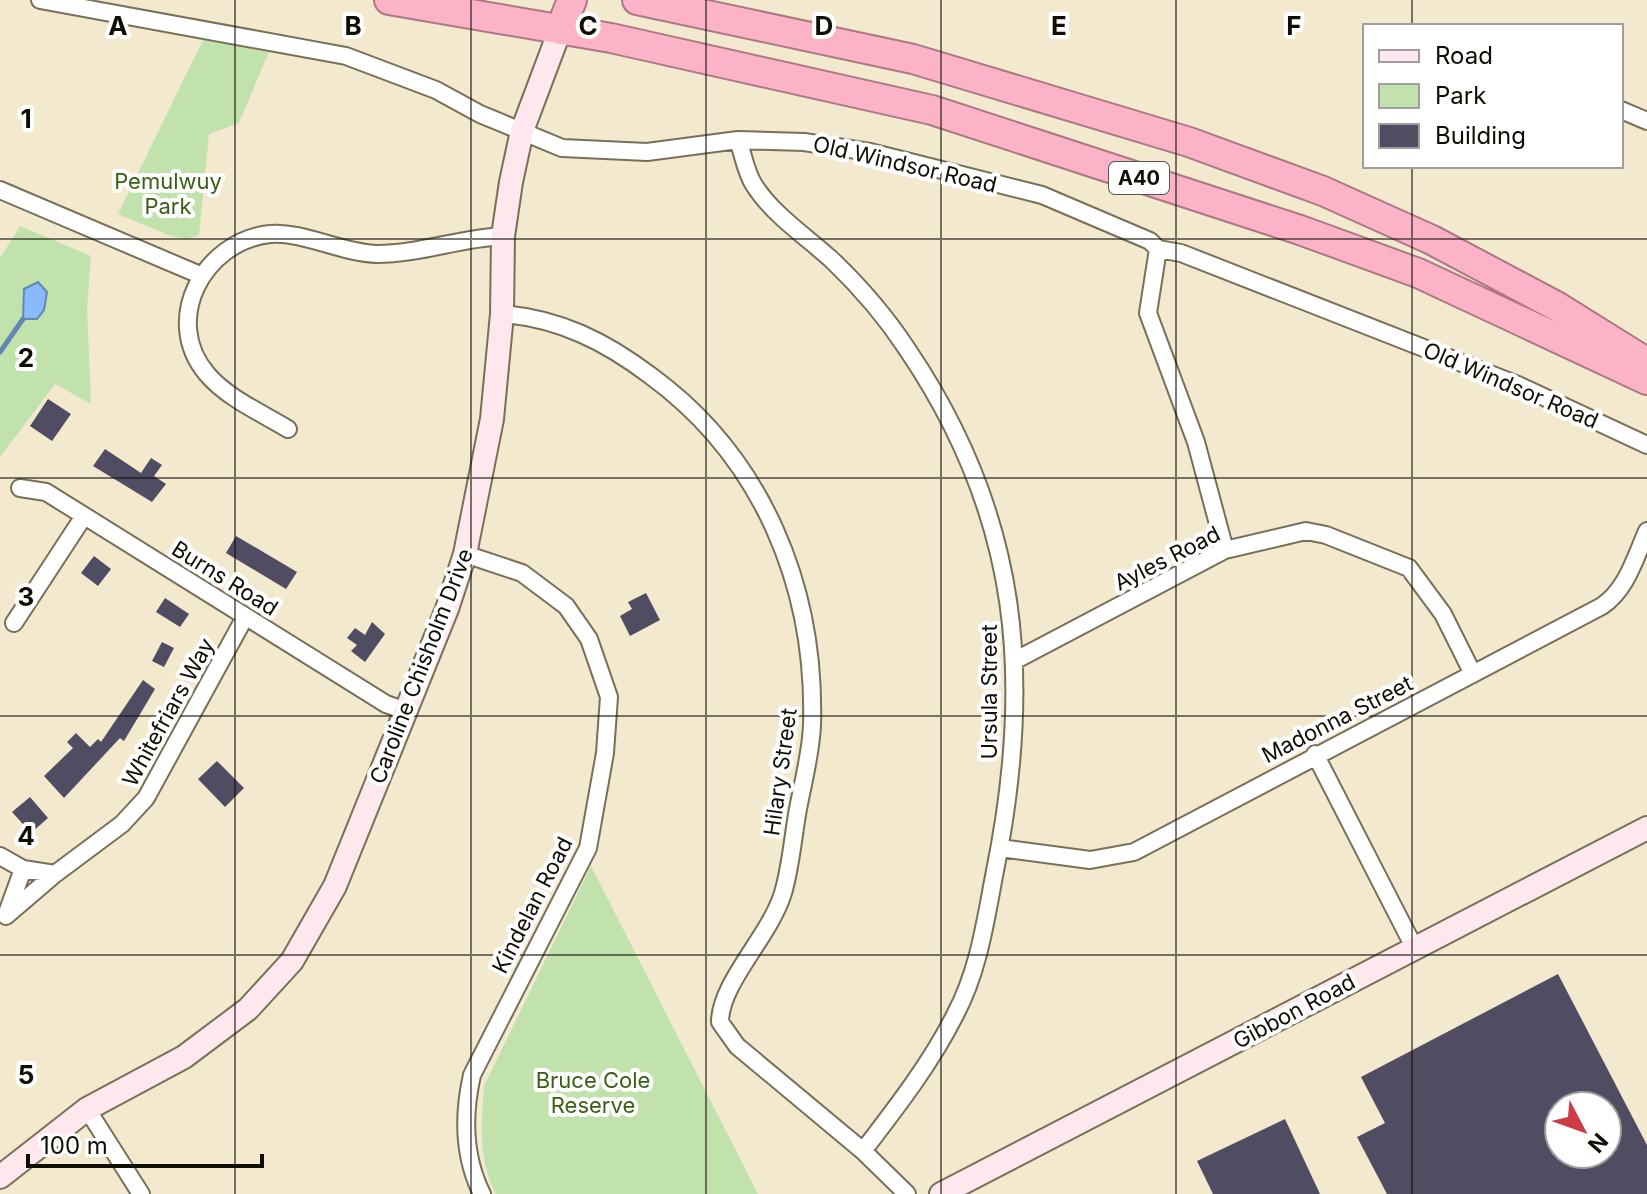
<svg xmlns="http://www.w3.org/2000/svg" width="1647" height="1194" font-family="Inter,sans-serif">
<rect width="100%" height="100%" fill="#f2e9cf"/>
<path fill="#c2e2ad" d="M 203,40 L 269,52 L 239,123 L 209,134 L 199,235 L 185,239 L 171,236 L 118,214 Z
M 20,226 L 91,256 L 87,309 L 91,404 L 55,384 L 0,457 L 0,258 Z
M 591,866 L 758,1194 L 496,1194 C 478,1161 481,1123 484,1086 Z"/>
<path fill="#89bafb" stroke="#6586b1" stroke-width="2" d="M 38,282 L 47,292 L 44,310 L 37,319 L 23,319 L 24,289 Z"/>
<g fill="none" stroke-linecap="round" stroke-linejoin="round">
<path stroke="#6586b1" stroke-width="5" d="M 0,352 L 23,319"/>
</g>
<path fill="#504c62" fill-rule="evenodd" d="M 48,399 L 71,414 L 52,441 L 30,426 Z
M 105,449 L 141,473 L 151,458 L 162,465 L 154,476 L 166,484 L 152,502 L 93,466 Z
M 236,536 L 297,572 L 286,589 L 226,553 Z
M 94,556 L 111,569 L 98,586 L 81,573 Z
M 646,593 L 660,620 L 630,636 L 620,616 L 632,609 L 628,602 Z
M 165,598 L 189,614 L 180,627 L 156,612 Z
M 372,622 L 385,634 L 365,662 L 351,651 L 357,645 L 347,638 L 355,628 L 365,635 Z
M 162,642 L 174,648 L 164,667 L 152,661 Z
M 143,680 L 155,689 L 124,741 L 120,738 L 64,798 L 44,776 L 73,748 L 67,742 L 76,733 L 90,747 L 98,739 L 101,742 Z
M 217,761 L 244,788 L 225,807 L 198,779 Z
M 30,797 L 48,818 L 31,833 L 12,812 Z
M 1558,974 L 1647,1145 L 1647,1194 L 1387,1194 L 1357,1137 L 1385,1123 L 1361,1077 ZM 1559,1106 L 1607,1106 L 1607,1154 L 1559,1154 Z
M 1285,1119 L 1320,1194 L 1213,1194 L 1197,1161 Z"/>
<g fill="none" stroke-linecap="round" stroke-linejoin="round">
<defs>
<path id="street" d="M 40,0 L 346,56 L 436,90 L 480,114 L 562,148 L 647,152 L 738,140 L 804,142 L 870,152 L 1042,195 L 1150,241 L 1158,249 L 1181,253 L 1518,385 L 1647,445
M 1621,110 L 1647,121
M 738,140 C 743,154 746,173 754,185 C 773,215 807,237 833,261 C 860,287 886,317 907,349 C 1021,517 1034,681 994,876 C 985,924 978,972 955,1015 C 931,1063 896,1108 863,1151
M 0,190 L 200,275
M 1158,249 L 1148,313 L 1196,442 L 1225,550
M 502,314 C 559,318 606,342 651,376 C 763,458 816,588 812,725 C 811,753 803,782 798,809 C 793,836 791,866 783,893 C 770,936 720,983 720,1022 L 737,1046 L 863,1151 L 907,1194
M 288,429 C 262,413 227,398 207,374 C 161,320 204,241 270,234 C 303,231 341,253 377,254 C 419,254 461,238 503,236
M 20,488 L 46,492 L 386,704 L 406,711
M 465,554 L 522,573 L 566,606 L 589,639 L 609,697 L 605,753 L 588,848 L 472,1075 C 463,1115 463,1156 482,1194
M 14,623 L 84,516
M 1016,660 L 1225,550 L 1306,531 L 1326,535 L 1409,568 L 1443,614 L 1473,674
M 1315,754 L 1414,947
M 1000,848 L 1090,860 L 1134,852 L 1602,606 C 1627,589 1635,558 1647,531
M 0,856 L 23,869 L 55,874 L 122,824 L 146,798 L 245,617
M 7,913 L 23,869
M 6,916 L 55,874
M 87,1109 L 141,1194"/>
<path id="secondary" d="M 0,1177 L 87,1109 L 184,1057 L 248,1009 L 292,961 L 335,886 L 447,609 L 465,554 L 492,419 L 502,314 L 503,236 L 511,182 L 522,131 L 560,30
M 941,1194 L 1647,828"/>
<path id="highway" d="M 389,0 L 611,38 L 932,110 L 1300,230 L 1418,273 L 1647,380
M 637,0 L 913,59 L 1189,142 L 1323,191 L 1432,240 L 1558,307 L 1646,362
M 560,30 L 572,0"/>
</defs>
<use href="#street" stroke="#777059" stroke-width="20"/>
<use href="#secondary" stroke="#777059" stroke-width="26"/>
<use href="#highway" stroke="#aa7983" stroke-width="32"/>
<use href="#street" stroke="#fff" stroke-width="16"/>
<use href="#secondary" stroke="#fee8ee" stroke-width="22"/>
<use href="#highway" stroke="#fdb3c7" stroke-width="28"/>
</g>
<path fill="none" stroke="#100d05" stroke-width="2" stroke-opacity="0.55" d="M 235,0 L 235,1194M 471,0 L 471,1194M 706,0 L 706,1194M 941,0 L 941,1194M 1176,0 L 1176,1194M 1412,0 L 1412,26M 1412,166 L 1412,1194M 0,239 L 1647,239M 0,478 L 1647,478M 0,716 L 1647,716M 0,955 L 1647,955"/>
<g text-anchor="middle" stroke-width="8" stroke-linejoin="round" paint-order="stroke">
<rect fill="#fff" stroke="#585650" stroke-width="2" x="1109" y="162" width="60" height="32" rx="6"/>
<g font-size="20" font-weight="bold" fill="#100d05">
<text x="1139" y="185">A40</text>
</g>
<g font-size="22" fill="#100d05" stroke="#fff">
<text transform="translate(905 164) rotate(13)" y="8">Old Windsor Road</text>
<text transform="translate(1511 385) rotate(23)" y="8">Old Windsor Road</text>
<text transform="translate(1167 558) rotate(-27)" y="8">Ayles Road</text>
<text transform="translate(225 578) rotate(32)" y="8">Burns Road</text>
<text transform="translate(421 666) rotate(-69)" y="8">Caroline Chisholm Drive</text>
<text transform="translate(989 692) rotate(-90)" y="8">Ursula Street</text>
<text transform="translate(168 712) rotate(-61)" y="8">Whitefriars Way</text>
<text transform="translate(1337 719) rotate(-27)" y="8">Madonna Street</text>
<text transform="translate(780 772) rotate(-82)" y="8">Hilary Street</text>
<text transform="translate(532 905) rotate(-63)" y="8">Kindelan Road</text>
<text transform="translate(1294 1011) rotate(-28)" y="8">Gibbon Road</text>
</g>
<g font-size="22" fill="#395e14" stroke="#fff">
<text x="168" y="189">Pemulwuy<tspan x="168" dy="25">Park</tspan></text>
<text x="593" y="1088">Bruce Cole<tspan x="593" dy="25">Reserve</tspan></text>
</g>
</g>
<g font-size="26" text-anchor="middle" font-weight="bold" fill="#100d05" stroke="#fff" stroke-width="8" stroke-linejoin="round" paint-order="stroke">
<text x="118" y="35">A</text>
<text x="353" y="35">B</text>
<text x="588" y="35">C</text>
<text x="824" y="35">D</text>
<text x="1059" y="35">E</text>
<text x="1294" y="35">F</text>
<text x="26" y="128">1</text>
<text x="26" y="367">2</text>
<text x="26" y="606">3</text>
<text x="26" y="845">4</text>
<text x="26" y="1084">5</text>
</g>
<rect x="1363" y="24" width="260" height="144" fill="#ffffff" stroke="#9f9e9b" stroke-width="2"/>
<rect x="1379" y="50" width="40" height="12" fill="#fee8ee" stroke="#9f9e9b" stroke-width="2"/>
<text x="1435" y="64" font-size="24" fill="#100d05">Road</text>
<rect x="1379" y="84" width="40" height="24" fill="#c2e2ad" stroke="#9f9e9b" stroke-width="2"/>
<text x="1435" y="104" font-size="24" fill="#100d05">Park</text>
<rect x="1379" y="124" width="40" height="24" fill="#504c62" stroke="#9f9e9b" stroke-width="2"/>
<text x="1435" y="144" font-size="24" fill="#100d05">Building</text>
<g transform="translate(1583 1130) rotate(131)"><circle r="38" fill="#ffffff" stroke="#9f9e9b" stroke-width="2"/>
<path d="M0-6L14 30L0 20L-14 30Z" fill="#cc3c47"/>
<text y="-12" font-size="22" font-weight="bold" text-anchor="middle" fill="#100d05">N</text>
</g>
<path d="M28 1154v12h234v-12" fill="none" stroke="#100d05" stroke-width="4"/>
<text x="40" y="1154" font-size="24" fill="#100d05" stroke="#ffffff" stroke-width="6" paint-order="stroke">100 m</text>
</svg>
